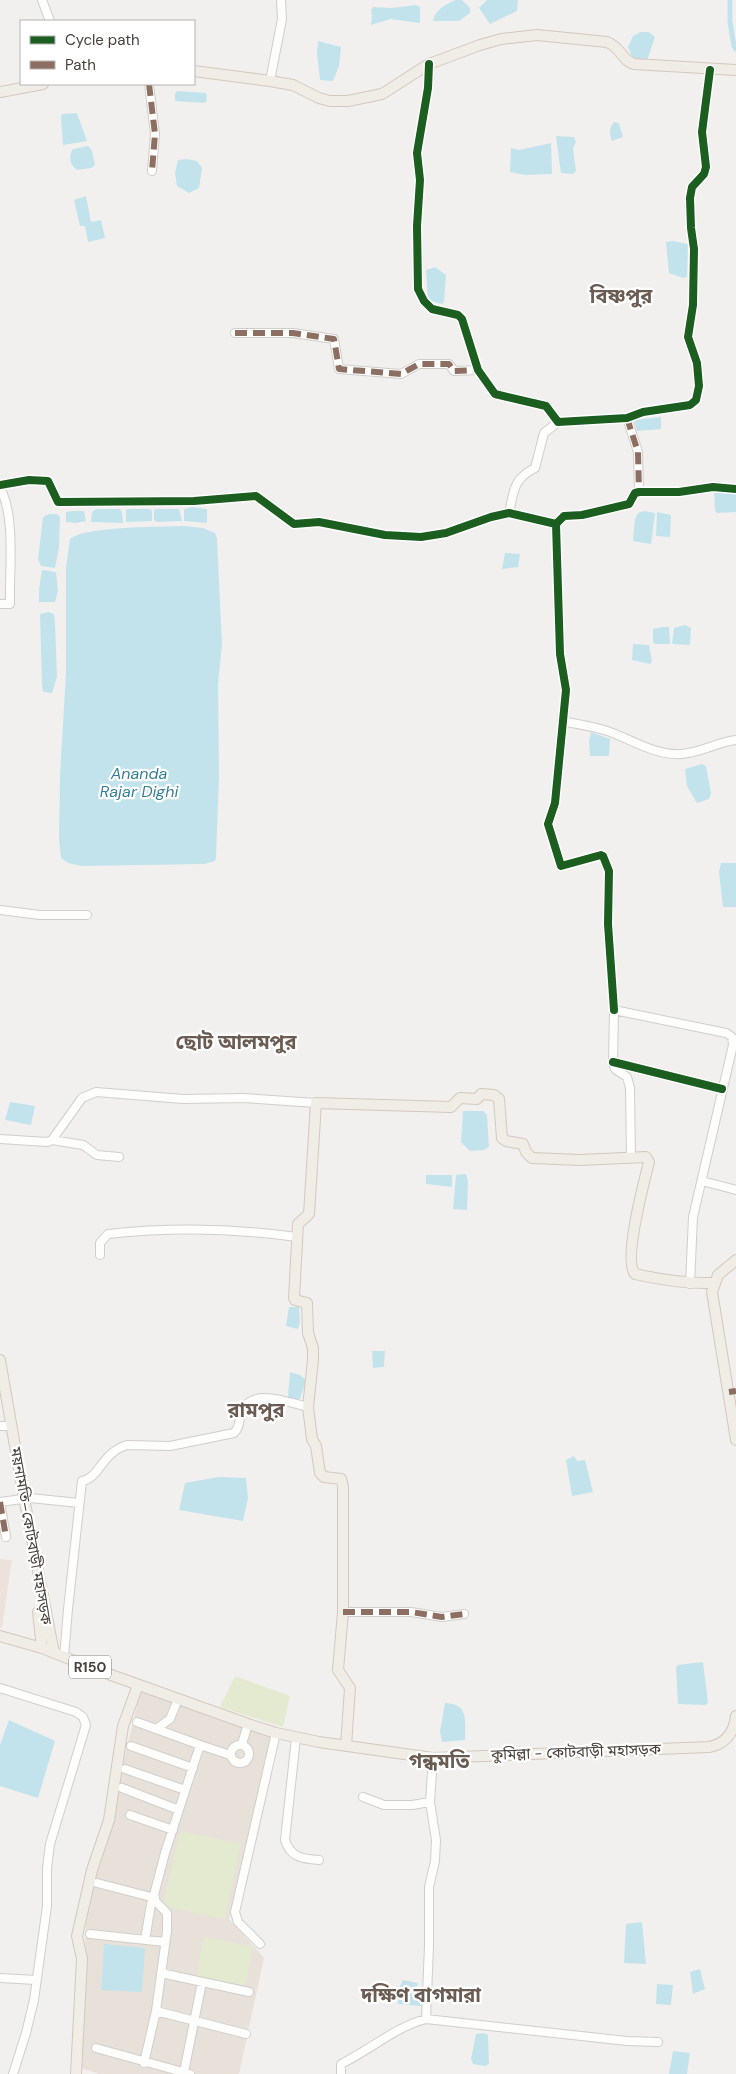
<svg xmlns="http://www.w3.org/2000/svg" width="736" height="2074" font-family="'DM Sans','Noto Sans Bengali',sans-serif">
<rect width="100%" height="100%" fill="#f2f0ee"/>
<path fill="#ece2db" d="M 0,1559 L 12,1560 L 2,1628 L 0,1628 Z"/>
<path fill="#e8e1da" d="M 141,1689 L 275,1736 L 229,1919 L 264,1958 L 239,2074 L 99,2074 L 82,2068 L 86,1914 L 112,1819 L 124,1760 Z"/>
<path fill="#e4ead0" d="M 235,1676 L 290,1696 L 283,1727 L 220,1707 Z
M 180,1831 L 241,1844 L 225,1919 L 163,1906 Z
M 204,1937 L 253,1947 L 245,1986 L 197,1976 Z"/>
<path fill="#c2e3ec" d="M 456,0 L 462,0 L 470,8 L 470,13 L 459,21 L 433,21 C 434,11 447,3 456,0 Z
M 487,0 L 518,0 L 517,11 L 490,24 L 479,8 Z
M 416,5 L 420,7 L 420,23 L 390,19 L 371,25 L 372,15 L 371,10 L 373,7 L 392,8 Z
M 640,32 L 649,32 L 655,37 L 647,61 L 632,57 L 628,47 L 633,36 Z
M 318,41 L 341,47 L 339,66 L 333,81 L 320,80 L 317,53 Z
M 177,91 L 206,93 L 207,101 L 204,103 L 175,101 L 175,94 Z
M 77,113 L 87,141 L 63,145 L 61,117 L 62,114 Z
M 614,122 L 619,123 L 623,137 L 612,141 C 609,133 609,128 614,122 Z
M 556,136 L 574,137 L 576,142 L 573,148 L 576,171 L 573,174 L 561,173 Z
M 551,143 L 552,174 L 525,175 L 510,172 L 511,148 L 519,150 Z
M 88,146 L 92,151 L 95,165 L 91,168 L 77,170 C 70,165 68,156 73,149 Z
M 186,159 L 197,161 L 202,168 L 199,188 L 189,193 L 177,186 L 175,173 L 178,160 Z
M 86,196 L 91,222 L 101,220 L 105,238 L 88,242 L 85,226 L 80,226 L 74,200 Z
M 673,241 L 688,244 L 687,277 L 683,278 L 669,273 L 666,242 Z
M 435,267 L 446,275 L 444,302 L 442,304 L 428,300 L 426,270 Z
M 661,417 L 661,429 L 637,431 L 634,420 Z
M 724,491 L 736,492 L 736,512 L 717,513 L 715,510 L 714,492 Z
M 192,507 L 207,509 L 207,523 L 184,521 L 184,509 Z
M 96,509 L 120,509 L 122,512 L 123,523 L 91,522 L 92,512 Z
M 128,509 L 150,509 L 152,511 L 152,521 L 126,522 L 126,510 Z
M 157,509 L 179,509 L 182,521 L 157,522 L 154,520 L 154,510 Z
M 72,511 L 84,511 L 86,521 L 76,523 L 66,522 L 66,512 Z
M 644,511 L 655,513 L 651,544 L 633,541 L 635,519 L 638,513 Z
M 657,512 L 671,515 L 670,537 L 656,536 Z
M 49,514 L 57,514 L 60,517 L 59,548 L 55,568 L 41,566 L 38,559 L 43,517 Z
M 184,526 L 203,528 L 215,533 L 217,538 L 222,645 L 218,684 L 219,776 L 216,857 L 215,861 L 204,864 L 82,866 L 68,863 L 61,858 L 59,839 L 60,776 L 66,672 L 66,567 L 70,539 C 85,526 161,527 184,526 Z
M 505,553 L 520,554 L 518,567 L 502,569 Z
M 42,570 L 56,572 L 58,591 L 55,602 L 39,602 L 39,589 Z
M 49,612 L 54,614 L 55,622 L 57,677 L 52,693 L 43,692 L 42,685 L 40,614 Z
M 685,625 L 691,628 L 690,645 L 672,644 L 674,628 Z
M 662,627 L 669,627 L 670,644 L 655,644 L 653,642 L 653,629 Z
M 633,644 L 649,645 L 652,662 L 650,664 L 632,660 Z
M 591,732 L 610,739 L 609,756 L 590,756 L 589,742 Z
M 702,764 L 706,766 L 711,793 L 709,799 L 697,803 L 687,786 L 685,769 Z
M 721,863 L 736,863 L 736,907 L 723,907 L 719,872 Z
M 10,1102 L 35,1106 L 31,1125 L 5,1120 Z
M 463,1111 L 483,1111 L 487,1115 L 489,1147 L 484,1150 L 470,1151 L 461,1142 Z
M 466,1174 L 468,1181 L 467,1210 L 453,1209 L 456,1175 Z
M 426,1175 L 452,1175 L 452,1187 L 426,1184 Z
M 289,1307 L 299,1307 L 300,1323 L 298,1329 L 286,1326 Z
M 372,1351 L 385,1351 L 384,1367 L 373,1368 Z
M 290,1372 L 300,1375 L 306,1380 L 300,1399 L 295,1400 L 288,1397 Z
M 574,1456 L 577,1461 L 585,1460 L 593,1492 L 572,1496 L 566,1460 Z
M 219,1477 L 246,1478 L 248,1498 L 243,1521 L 179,1510 L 185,1483 Z
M 703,1662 L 708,1703 L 705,1705 L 678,1704 L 676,1668 L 678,1665 Z
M 445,1703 C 469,1704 465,1720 465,1740 L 442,1742 L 440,1731 Z
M 9,1720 L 55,1741 L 38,1798 L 0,1786 L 0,1745 Z
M 642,1922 L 646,1964 L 624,1963 L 626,1924 Z
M 104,1944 L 145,1948 L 142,1992 L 101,1990 Z
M 700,1969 L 705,1989 L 693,1994 L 690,1972 Z
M 403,1980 L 418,1983 L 417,1988 L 421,2006 L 398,2004 L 397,1992 Z
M 657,1984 L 673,1985 L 671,2005 L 656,2004 Z
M 484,2033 L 488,2035 L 489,2064 L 485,2066 L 473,2064 L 471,2059 L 476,2034 Z
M 673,2051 L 690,2053 L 687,2074 L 669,2074 Z"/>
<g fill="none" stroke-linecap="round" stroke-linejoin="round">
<path stroke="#c2e3ec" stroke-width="5" d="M 730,0 L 730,22 L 734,46 L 736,49"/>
<defs>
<path id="minor" d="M 42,0 L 50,21
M 429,64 L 428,88 L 417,153 L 420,180 L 417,226 L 418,289 L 424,301 L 432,309 L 458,315 L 462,319 L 478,370 L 495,394 L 546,406 L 558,422 L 627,418 L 643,412 L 690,405 L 696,400 L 699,386 L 697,363 L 688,337 L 693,305 L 694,249 L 691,228 L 690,198 L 692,187 L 704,174 L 706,167 L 702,132 L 710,70
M 270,81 L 282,19 L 281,0
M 149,84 L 155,134 L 152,171
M 235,333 L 293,333 L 334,339 L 339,369 L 401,374 L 419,364 L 449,364 L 454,371 L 478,370
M 627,418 L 638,452 L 639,492
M 0,485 L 29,480 L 48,481 L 58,502 L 194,501 L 256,496 L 294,524 L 319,522 L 385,535 L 421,537 L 446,533 L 491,517 L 509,513 L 556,524
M 0,488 C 16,516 9,571 10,604 L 0,604
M 509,513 C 514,491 513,479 535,468 L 544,433 L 558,422
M 562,721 C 576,724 591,726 604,730 C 628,737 654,756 681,754 C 701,753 717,742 736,740
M 0,910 L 40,915 L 87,915
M 614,1010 L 608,924 L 609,871 L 603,856 L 601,855 L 561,866 L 548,824 L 555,803 L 566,690 L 560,654 L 556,524 L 564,516 L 582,515 L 629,504 L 635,493 L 639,492 L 679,492 L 713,487 L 736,489
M 613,1062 L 722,1089
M 0,1139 L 47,1142 L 52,1140 L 82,1098 L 96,1092 L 183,1099 L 244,1098 L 316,1103
M 52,1140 L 83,1145 L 97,1155 L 119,1157
M 631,1158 L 630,1088 L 627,1077 L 615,1069 L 613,1062 L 614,1010 L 726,1033 L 732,1037 L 733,1045 L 693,1217 L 690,1284
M 702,1181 L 736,1190
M 100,1255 L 100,1243 L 108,1234 C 173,1227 232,1228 297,1237
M 0,1426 L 6,1426
M 0,1502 L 30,1498 L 79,1503
M 0,1502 L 6,1537
M 343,1612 L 411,1612 L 442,1617 L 464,1614
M 64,1657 L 68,1609 L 82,1481 C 100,1478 101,1453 127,1445 L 170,1446 L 234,1433 C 241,1427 238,1419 242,1411 C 253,1387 289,1403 308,1407
M 0,1688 L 76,1712 L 83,1717 L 86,1725 L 50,1844 L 47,1868 L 47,1906 L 34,2000 L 26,2033 L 13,2074
M 137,1722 L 200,1745
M 156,1729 L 170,1719 L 178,1699
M 296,1738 L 285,1840 C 290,1857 302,1859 319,1860
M 242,1744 L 248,1724
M231 1754a9 9 0 1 1 18 0a9 9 0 1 1-18 0Z
M 131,1746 L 193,1768
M 125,1769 L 185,1790
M 122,1788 L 179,1810
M 363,1797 L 384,1805 L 412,1805 L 430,1802
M 130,1815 L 173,1830
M 97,1883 L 155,1898 L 151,1904 L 145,1940
M 90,1934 L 165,1942
M 260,1944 L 238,1922 L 235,1912 L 276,1733
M 161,1973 L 249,1992
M 0,1978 L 36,1980
M 156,2011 L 246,2034
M 426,2019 L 627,2041 L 658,2042
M 96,2048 L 190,2074
M 144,2063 L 156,2011 L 167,1931 L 167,1913 L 156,1902 L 154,1895 L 165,1853 L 200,1745 L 230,1755
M 184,2072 L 202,1982
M 341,2074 L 341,2064 C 370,2050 395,2027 426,2019 L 429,1946 L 429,1887 L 435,1861 L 436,1840 L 430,1802 L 433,1758"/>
<path id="major" d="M 194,71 L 270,81 L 293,85 L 319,98 L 330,101 L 348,101 L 382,94 L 429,64 L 480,45 L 501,39 L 537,35 L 607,42 C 622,48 621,60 634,64 L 736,70
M 0,92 L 43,84
M 736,1260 L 718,1275 L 712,1292 L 736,1440
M 0,1360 L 24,1498 L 54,1653
M 38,1612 L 42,1648
M 0,1636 L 42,1648 L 100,1671 L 248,1724 L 276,1733 L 319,1742 L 433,1758 L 709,1747 C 725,1744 734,1733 736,1716
M 346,1746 L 350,1688 L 338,1670 L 343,1612 L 343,1486 L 341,1479 L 324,1477 L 320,1473 L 316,1446 L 312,1439 L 308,1407 L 313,1360 L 313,1348 L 308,1333 L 307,1303 L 295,1300 L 294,1298 L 298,1224 L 309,1214 L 316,1103 L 451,1107 L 460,1098 L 477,1099 L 481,1094 L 494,1095 L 499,1099 L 502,1138 L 506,1141 L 523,1144 L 526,1152 L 532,1158 L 580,1160 L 646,1157 L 649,1162 C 644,1182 623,1260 635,1274 C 662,1280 686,1284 714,1283
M 76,2074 L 82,1959 L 77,1936 L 92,1870 L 109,1820 L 123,1726 L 138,1685"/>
</defs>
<use href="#minor" stroke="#d0cecb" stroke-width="10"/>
<use href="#major" stroke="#d3c8bd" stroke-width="12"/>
<use href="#minor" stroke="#fdfdfc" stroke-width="8"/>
<use href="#major" stroke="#f0ece6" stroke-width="10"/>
<path stroke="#8d6e63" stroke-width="6" stroke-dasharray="12 6" stroke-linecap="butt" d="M 149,84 L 155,134 L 152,171
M 235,333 L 293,333 L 334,339 L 339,369 L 401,374 L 419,364 L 449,364 L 454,371 L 478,370
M 627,418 L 638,452 L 639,492
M 729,1392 L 736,1391
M 0,1502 L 6,1537
M 343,1612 L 411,1612 L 442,1617 L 464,1614"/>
<defs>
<path id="cycleway" d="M 429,64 L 428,88 L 417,153 L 420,180 L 417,226 L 418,289 L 424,301 L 432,309 L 458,315 L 462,319 L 478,370 L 495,394 L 546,406 L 558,422 L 627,418 L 643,412 L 690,405 L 696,400 L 699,386 L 697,363 L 688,337 L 693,305 L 694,249 L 691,228 L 690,198 L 692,187 L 704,174 L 706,167 L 702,132 L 710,70
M 0,485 L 29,480 L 48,481 L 58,502 L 194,501 L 256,496 L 294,524 L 319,522 L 385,535 L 421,537 L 446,533 L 491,517 L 509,513 L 556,524
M 614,1010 L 608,924 L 609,871 L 603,856 L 601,855 L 561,866 L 548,824 L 555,803 L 566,690 L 560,654 L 556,524 L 564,516 L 582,515 L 629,504 L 635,493 L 639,492 L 679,492 L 713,487 L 736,489
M 613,1062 L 722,1089"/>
</defs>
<use href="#cycleway" stroke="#fff" stroke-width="11"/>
<use href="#cycleway" stroke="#1b5e20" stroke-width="8"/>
</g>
<g text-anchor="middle" stroke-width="4.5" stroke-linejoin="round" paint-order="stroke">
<rect fill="#fff" stroke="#7f7975" stroke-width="1" x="69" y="1655.5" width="42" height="23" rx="4"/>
<g font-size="14" font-weight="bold" fill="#48403a">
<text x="90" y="1672">R150</text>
</g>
<g font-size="15" fill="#48403a" stroke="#fff">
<text transform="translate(31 1536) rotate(80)" y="5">ময়নামতি–কোটবাড়ী মহাসড়ক</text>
<text transform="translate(576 1752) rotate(-2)" y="5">কুমিল্লা - কোটবাড়ী মহাসড়ক</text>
</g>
<g font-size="16" font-style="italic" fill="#357f95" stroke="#fff">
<text x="139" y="779">Ananda<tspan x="139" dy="18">Rajar Dighi</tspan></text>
</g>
<g font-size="20" font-weight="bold" fill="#6a5c52" stroke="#fff">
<text x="621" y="303">বিষ্ণপুর</text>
<text x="236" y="1049">ছোট আলমপুর</text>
<text x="256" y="1417">রামপুর</text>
<text x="439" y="1768">গন্ধমতি</text>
<text x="421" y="2002">দক্ষিণ বাগমারা</text>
</g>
</g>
<rect x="20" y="20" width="175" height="65" fill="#ffffff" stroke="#b6b3b0"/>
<rect x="30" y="36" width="25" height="8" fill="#1b5e20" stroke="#b6b3b0"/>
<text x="65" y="45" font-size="15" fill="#48403a">Cycle path</text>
<rect x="30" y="61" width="25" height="8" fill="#8d6e63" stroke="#b6b3b0"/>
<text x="65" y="70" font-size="15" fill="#48403a">Path</text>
</svg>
